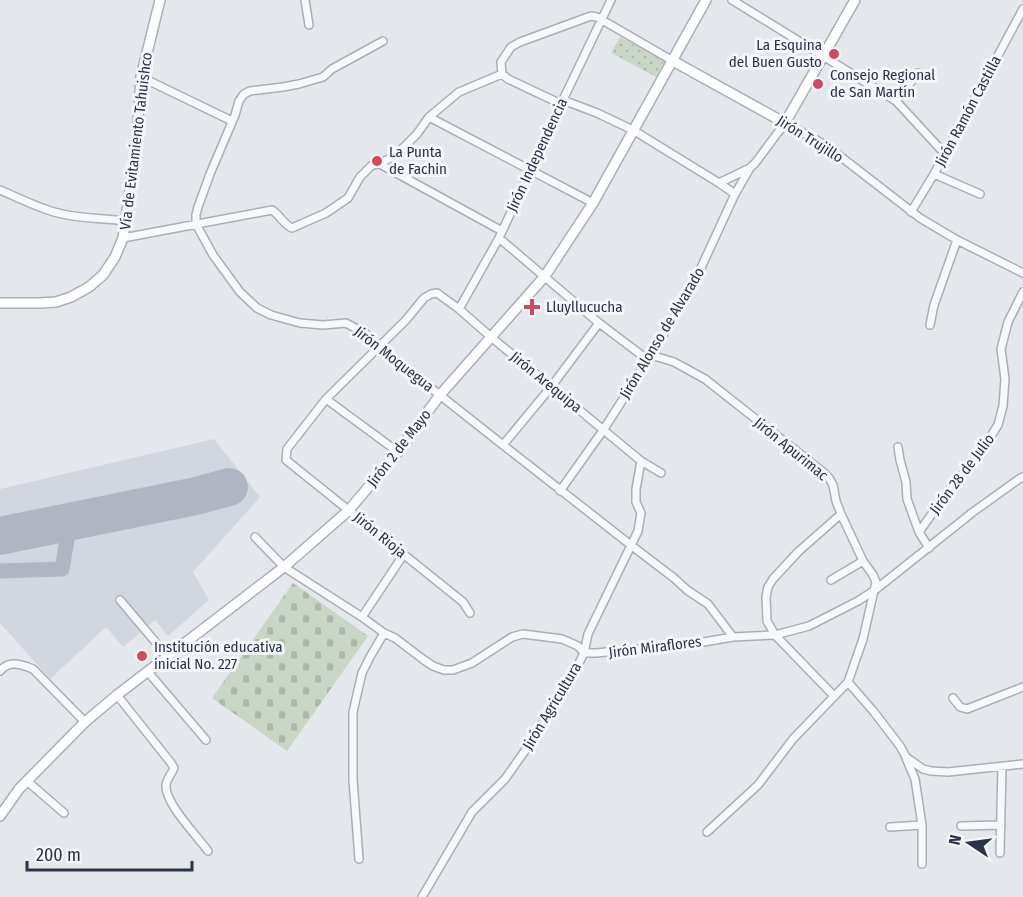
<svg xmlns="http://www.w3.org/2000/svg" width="1023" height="897" font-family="'Fira Sans Condensed',sans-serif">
<defs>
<pattern id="cemetery-stones" width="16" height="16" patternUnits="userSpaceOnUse" patternTransform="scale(1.5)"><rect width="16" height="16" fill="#c9d6c5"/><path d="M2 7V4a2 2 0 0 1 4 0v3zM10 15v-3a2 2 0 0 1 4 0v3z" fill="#adb8ab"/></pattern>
<pattern id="park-dots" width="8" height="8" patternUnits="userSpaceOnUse" patternTransform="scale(1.5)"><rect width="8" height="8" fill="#c9d6c5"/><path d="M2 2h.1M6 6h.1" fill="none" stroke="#adb8ab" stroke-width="1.8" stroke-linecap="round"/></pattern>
</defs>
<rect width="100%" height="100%" fill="#e4e7ec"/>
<path fill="#d2d6de" d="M 214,439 L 260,497 L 193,572 L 209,600 L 168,636 L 155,620 L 123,647 L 106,627 L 50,679 L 0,623 L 0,489 Z"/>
<path fill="url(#cemetery-stones)" d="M 293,583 L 368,636 L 287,751 L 212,698 Z"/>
<path fill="url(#park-dots)" d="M 620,37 L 665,60 L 656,77 L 611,53 Z"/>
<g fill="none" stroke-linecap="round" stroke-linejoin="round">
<path stroke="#b0b6c1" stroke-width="15" d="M 0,571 L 62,569 L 70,522"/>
<path stroke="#b0b6c1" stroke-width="38" d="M 0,536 L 196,496 L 229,487"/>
<defs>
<path id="street" d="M 305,0 L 309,25
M 732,0 L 896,101 L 944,153
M 383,41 L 332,69 L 323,77 L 299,84 L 283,87 L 250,91 L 244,94 L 239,101 L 235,115 L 210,174 L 198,207 L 196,215 L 196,224 L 213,255 L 240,292 L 257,308 L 271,315 L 300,323 L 323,325 L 346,323 L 366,334 L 379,347 L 503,445 L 632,546 L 674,578 L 687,590 L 708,604 L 733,637
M 502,74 L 508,79 L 561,104
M 141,77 L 232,121
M 563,100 L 597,113 L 633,130 L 719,183 L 735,194
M 896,101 L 918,73
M 429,117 L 593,203
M 378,163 L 502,231
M 934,174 L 980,194
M 719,183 L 750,168 L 756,162 L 785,123 L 827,146 L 920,218 L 957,240 L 1023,273
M 0,190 C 19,198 38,208 58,213 C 80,219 103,218 125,221
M 911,212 L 934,174 L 1023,9
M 123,238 L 272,210 C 280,215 283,224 292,228 L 326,213 L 348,198 L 360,177 L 371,166 L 387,160 L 397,154 L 417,134 L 429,117 L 459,92 L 502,74 L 501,62 L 511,47 L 520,42 L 591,16 L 597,17 L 673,61
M 499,238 L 599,323 L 648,360
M 459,309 L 499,238 L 561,104 L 611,0
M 930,325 L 934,305 L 957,240
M 651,355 L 674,362 L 705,379 L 823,472 L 829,478 L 833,485 L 836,501 L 841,514 L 863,561 L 873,575 L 876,582 L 863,639 L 848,682 L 874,712 L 900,746 L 906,757 L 923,769 L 931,771 L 948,772 L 1023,764
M 326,399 L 398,452
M 503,445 L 551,387 L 599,323
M 898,447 L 900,460 L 906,482 L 907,499 L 919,532
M 560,491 L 604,429 L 651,355 L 694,283 L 735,194 L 750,168
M 255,537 L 284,567 L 362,617 L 384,633 L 395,638 L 424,660 L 433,666 L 444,670 L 453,670 L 472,663 L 512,637 L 523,634 L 562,639 L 578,646 L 584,653 L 596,653 L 698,643 L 733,637 L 775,635 L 809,626 L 858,601 L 875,590 L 973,512 L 1019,479 L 1023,477
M 929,548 L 919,532 L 944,497 L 980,453 L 998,425 L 1003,406 L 1005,379 L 1001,349 L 1008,322 L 1023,292
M 831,580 L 863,561
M 120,600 L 168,657
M 470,613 L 463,602 L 286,460 L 287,449 L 326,399 L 406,320 L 424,298 L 431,294 L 437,293 L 459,309 L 491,337 L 641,461 L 661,473
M 362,617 L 404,554
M 0,671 C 9,660 21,664 33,669 L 85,722
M 148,672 L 206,740
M 117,695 L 171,763 L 174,768 C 172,774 166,779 166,786 C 165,803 197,836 208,851
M 834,696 L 775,635 L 767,621 L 766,597 L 768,587 L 773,579 L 798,552 L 841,514
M 953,698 L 960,707 L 967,709 L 1023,687
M 906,758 L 915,779 L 922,825 L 922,864
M 27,781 L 64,813
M 961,826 L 1001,825
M 890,827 L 922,825
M 707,832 L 758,785 L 793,739 L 848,682
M 1000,853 L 1002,766
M 359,859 L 353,780 L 353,712 L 362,673 L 370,657 L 384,633
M 422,897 L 472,812 L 505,779 L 529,745 L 578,665 L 584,653 L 588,634 L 638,531 L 641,513 L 636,502 L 636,489 L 641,461"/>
<path id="secondary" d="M 673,61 L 785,123 L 855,0
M 0,303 L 39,303 L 56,302 L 71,297 L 89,287 L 103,275 L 115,257 L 123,238 L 136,150 L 141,77 L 160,0
M 0,816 L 19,789 L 85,722 L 117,695 L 284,567 L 349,510 L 398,452 L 440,395 L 545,276 L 593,203 L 706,0"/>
</defs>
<use href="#street" stroke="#a9aeb7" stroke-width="10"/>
<use href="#secondary" stroke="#a9aeb7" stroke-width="12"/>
<use href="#street" stroke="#f7f8fa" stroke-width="7"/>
<use href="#secondary" stroke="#fff" stroke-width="9"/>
</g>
<g fill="#d1495b" stroke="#f4f6f9" stroke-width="2">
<circle cx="834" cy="54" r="6"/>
<circle cx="818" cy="84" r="6"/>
<circle cx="377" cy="161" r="6"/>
<path d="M529 298h6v6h6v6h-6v6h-6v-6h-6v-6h6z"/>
<circle cx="142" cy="656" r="6"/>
</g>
<g text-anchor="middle" stroke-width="6" stroke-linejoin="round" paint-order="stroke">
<g font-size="15" fill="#2b3445" stroke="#f4f6f9" text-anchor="start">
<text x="822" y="50" text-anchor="end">La Esquina<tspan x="822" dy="17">del Buen Gusto</tspan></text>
<text x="830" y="80">Consejo Regional<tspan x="830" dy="17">de San Martín</tspan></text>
<text x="389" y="157">La Punta<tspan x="389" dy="17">de Fachin</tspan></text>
<text x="546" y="312">Lluyllucucha</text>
<text x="154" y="652">Institución educativa<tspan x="154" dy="17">inicial No. 227</tspan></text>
</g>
<g font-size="15" fill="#2b3445" stroke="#f4f6f9">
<text transform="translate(968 111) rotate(-62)" y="5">Jirón Ramón Castilla</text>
<text transform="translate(810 139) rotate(32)" y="5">Jirón Trujillo</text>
<text transform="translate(136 141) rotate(-83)" y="5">Vía de Evitamiento Tahuishco</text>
<text transform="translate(537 155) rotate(-65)" y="5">Jirón Independencia</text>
<text transform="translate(662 333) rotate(-59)" y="5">Jirón Alonso de Alvarado</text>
<text transform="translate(394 359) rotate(38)" y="5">Jirón Moquegua</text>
<text transform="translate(546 382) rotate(39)" y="5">Jirón Arequipa</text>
<text transform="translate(399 448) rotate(-52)" y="5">Jirón 2 de Mayo</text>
<text transform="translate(791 449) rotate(39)" y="5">Jirón Apurimac</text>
<text transform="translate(962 474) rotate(-53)" y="5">Jirón 28 de Julio</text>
<text transform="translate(380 535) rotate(39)" y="5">Jirón Rioja</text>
<text transform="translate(655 647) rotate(-7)" y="5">Jirón Miraflores</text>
<text transform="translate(552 706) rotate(-59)" y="5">Jirón Agricultura</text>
</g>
</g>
<g transform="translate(969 843) rotate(283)" stroke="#f4f6f9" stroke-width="4.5" paint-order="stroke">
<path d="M0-4.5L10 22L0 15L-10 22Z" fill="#2b3445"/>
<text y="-9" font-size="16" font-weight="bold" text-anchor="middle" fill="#2b3445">N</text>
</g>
<path d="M27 861v9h165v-9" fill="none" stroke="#2b3445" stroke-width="3"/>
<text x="36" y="861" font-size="18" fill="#2b3445" stroke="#f4f6f9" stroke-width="4.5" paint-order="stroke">200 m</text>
</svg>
